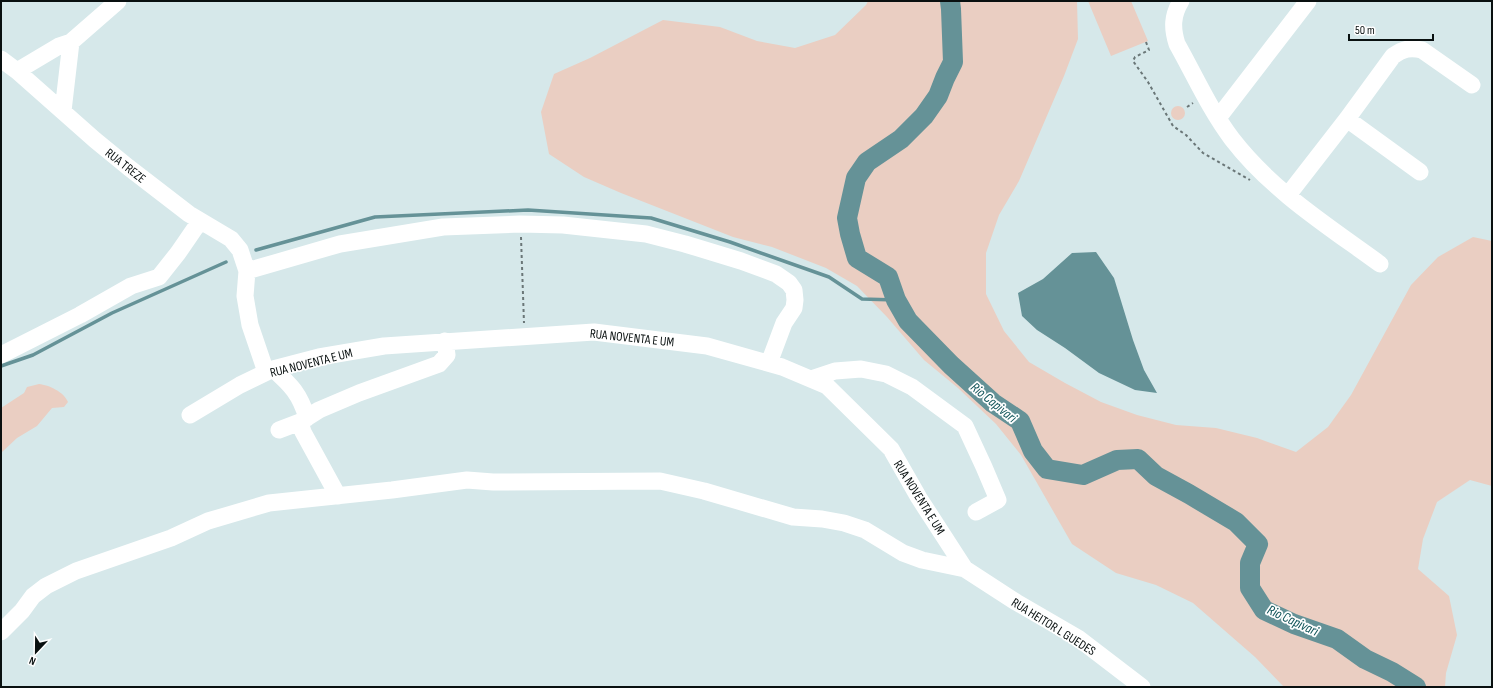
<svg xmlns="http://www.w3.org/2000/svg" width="1493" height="688" font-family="'Sofia Sans Condensed',sans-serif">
<rect width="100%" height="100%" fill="#d6e8ea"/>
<path fill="#eacec2" d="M 868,1 L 1077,1 L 1078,39 L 1064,76 L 1019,181 L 999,215 L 986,253 L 986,294 L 1004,331 L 1029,362 L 1065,383 L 1101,402 L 1137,415 L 1176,425 L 1216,428 L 1257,438 L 1296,452 L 1328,427 L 1351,395 L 1411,285 L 1438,257 L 1473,237 L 1492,241 L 1492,486 L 1470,480 L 1437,502 L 1423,539 L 1418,569 L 1449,596 L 1457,635 L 1446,673 L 1445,687 L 1284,687 L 1255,657 L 1193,603 L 1156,585 L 1116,573 L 1072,544 L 1021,455 L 996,424 L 958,388 L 924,360 L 887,317 L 857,286 L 826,268 L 772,247 L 733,237 L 621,193 L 584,177 L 549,154 L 541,112 L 554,74 L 590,58 L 663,20 L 720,27 L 757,41 L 795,48 L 835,35 L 866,5 Z
M 1088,1 L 1131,1 L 1148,41 L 1111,56 Z
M1171 113a7 7 0 1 1 14 0a7 7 0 1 1-14 0Z
M 39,384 C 49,385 64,392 68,402 L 64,407 L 52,408 L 37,426 L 17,438 L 1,453 L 1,408 L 24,393 L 27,387 Z"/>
<path fill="#659297" d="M 1096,252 L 1114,278 L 1133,340 L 1144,370 L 1157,393 L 1135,390 L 1099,373 L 1065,348 L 1037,330 L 1022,316 L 1018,293 L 1043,279 L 1072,253 Z"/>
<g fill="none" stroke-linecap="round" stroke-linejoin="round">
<path stroke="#659297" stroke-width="3.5" d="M 256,250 L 375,217 L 528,210 L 651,218 L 730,242 L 829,277 L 862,299 L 896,300
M 1,366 L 33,355 L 112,313 L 226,262"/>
<path stroke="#659297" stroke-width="20" d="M 950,1 L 951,9 L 953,62 L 945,78 L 938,96 L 924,116 L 901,139 L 867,162 L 856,178 L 847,218 L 850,234 L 857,258 L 888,277 L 896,300 L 908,321 L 951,365 L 993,403 L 1020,421 L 1033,451 L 1047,469 L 1083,475 L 1117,460 L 1138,459 L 1156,476 L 1189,494 L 1236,522 L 1258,544 L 1250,563 L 1250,588 L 1264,610 L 1294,624 L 1337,639 L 1365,659 L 1392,672 L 1416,687"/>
<path stroke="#6a7677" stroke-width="2" stroke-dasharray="3 3" stroke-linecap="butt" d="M 1146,42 L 1149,50 L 1135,57 L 1133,61 L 1148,82 L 1173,126 L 1186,135 L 1203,153 L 1250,180
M 1187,107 L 1193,103
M 521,237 L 524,323"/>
<path stroke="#fff" stroke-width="17" d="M 1181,1 C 1172,16 1172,28 1177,44 C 1195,76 1210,110 1232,139 C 1272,191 1328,226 1380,264
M 1,59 L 17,71 L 95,140 L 128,167 L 189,214 L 231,239 L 240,250 L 247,271 L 245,296 L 250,325 L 266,372
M 17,71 L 59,46 L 71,42 L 118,1
M 63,111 L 71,42
M 1218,118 L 1308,1
M 1347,119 L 1420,172
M 1288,195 L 1347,119 L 1393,56 C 1403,49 1410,47 1422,50 L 1472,85
M 247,271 L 340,244 L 443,227 L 520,224 L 563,225 L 646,234 L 685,244 L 741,261 L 776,274 L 789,283 L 794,290 L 795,300 L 794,308 L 784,323 L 769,363
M 1,355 L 80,315 L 131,286 L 159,277 L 178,253 L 200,221
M 273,369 C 291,385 300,394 307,418
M 811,379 L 835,371 L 861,369 L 886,374 L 912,387 L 965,426 L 984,467 L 998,500 L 976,512
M 190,415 L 240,385 L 273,369 L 319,357 L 384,346 L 594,332 L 707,346 L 782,367 L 827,386 L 891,449 L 919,498 L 965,569
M 300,422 L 303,432 L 338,496
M 279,430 L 300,422 L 319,410 L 359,393 L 439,364 L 447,355 L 445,341
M 1,632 L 22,611 L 33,596 L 46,586 L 76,571 L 171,538 L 208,521 L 269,503 L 392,490 L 467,480 L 493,482 L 660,481 L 704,491 L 793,517 L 822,519 L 844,523 L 865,530 L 903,553 L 922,560 L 965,569 L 1016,602 L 1078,638 L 1142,687"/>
</g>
<g text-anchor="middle" stroke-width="3.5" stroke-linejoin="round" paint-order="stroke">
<g font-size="13" fill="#091010" stroke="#fff">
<text transform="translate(126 165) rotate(38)" y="5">RUA TREZE</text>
<text transform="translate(632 337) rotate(6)" y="5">RUA NOVENTA E UM</text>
<text transform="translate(311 362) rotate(-14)" y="5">RUA NOVENTA E UM</text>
<text transform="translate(920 497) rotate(58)" y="5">RUA NOVENTA E UM</text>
<text transform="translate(1054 626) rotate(32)" y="5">RUA HEITOR L GUEDES</text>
</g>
<g font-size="14" font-style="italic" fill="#0f5358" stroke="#fff">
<text transform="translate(994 402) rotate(39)" y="5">Rio Capivari</text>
<text transform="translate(1293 620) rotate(25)" y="5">Rio Capivari</text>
</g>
</g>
<rect width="1493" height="688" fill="none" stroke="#091010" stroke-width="4"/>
<g transform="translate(36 652) rotate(202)" stroke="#ffffff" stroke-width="3" paint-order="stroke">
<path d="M0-3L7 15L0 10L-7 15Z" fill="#091010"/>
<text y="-6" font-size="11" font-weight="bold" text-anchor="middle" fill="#091010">N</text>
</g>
<path d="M1349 34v6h84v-6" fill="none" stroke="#091010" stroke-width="2"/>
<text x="1355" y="34" font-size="12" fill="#091010" stroke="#ffffff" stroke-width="3" paint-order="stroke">50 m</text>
</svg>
